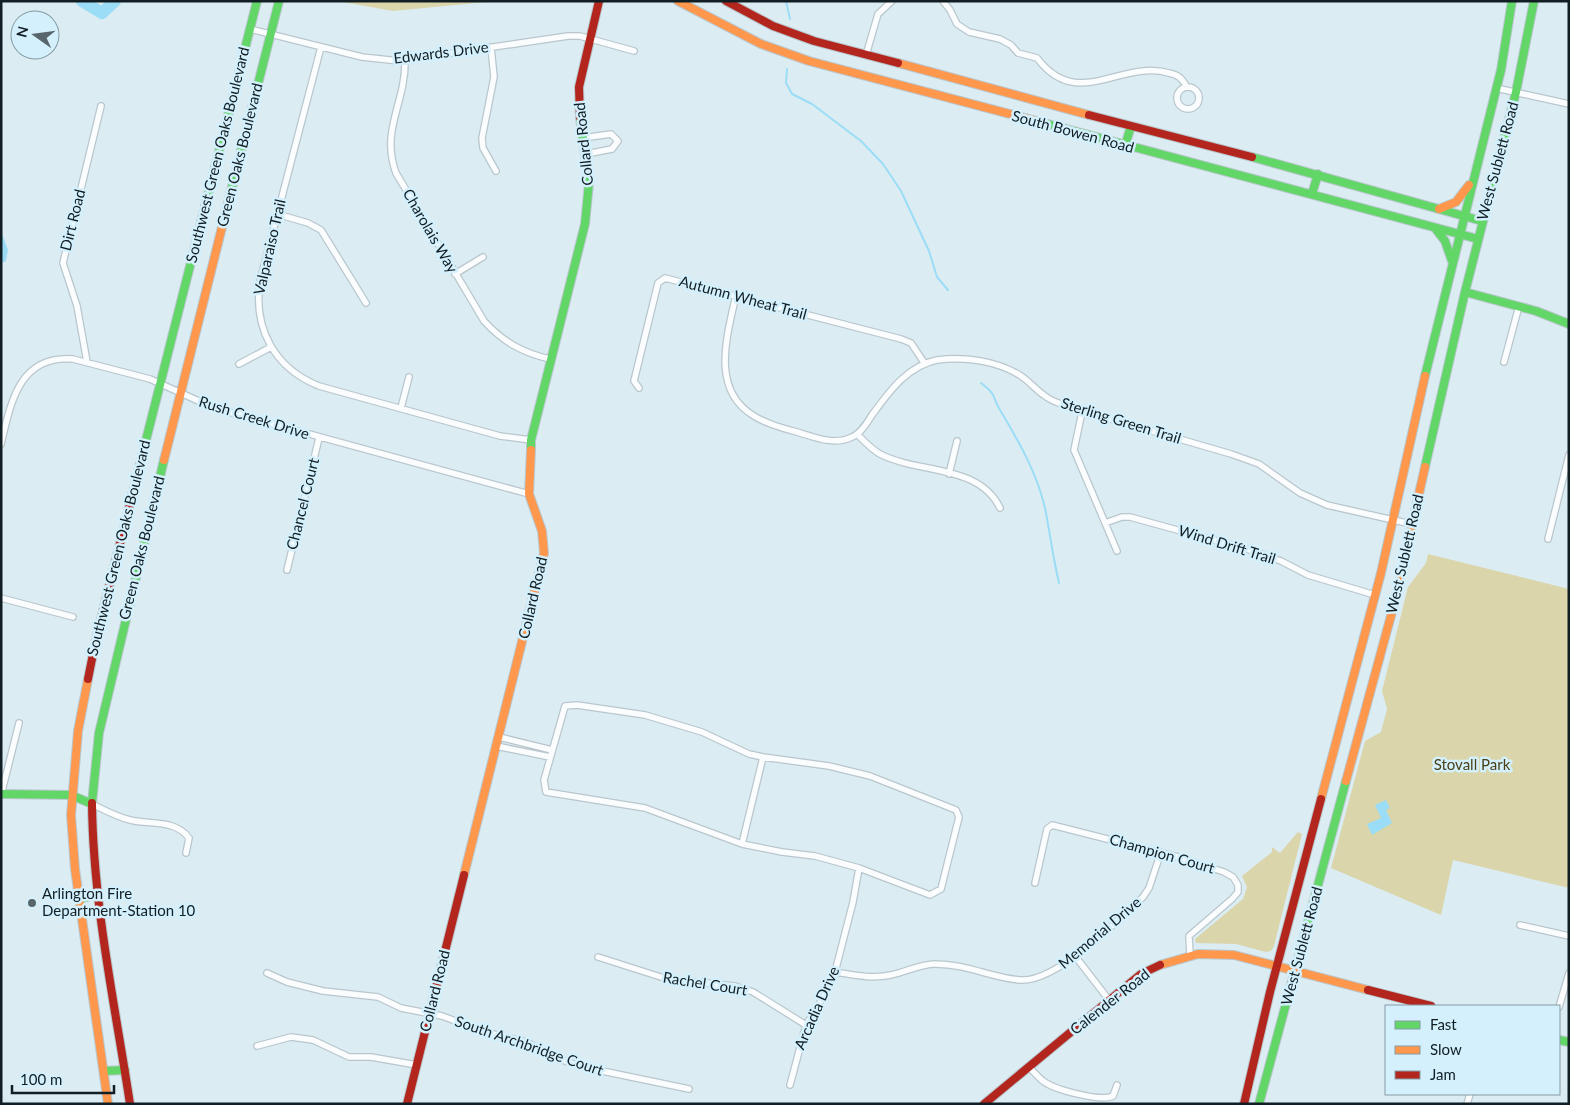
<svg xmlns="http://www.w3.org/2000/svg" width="1570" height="1105" font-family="Lato,sans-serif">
<rect width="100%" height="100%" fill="#dcecf3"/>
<path fill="#dad5aa" d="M 337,1 L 496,1 L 393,11 Z
M 1428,554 L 1569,589 L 1569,888 L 1453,860 L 1441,915 L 1331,868 L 1365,741 L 1381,732 L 1387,709 L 1382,691 L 1408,587 L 1426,563 Z
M 1298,832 L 1302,834 L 1274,946 L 1271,951 L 1266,952 L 1236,944 L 1196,943 L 1195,939 L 1243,899 L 1247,887 L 1242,876 L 1272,852 L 1272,847 L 1280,853 Z"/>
<path fill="#9bddf6" d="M 1,231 L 8,250 L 6,261 L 1,263 Z
M 1386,800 L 1390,808 L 1386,810 L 1392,823 L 1372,835 L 1367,824 L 1381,818 L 1375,805 Z"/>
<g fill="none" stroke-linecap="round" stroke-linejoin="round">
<path stroke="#9bddf6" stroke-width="2" d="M 786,1 L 790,19
M 787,69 L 786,83 L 792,94 L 812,104 L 861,141 L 883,164 L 901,191 L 929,251 L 937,277 L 948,290
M 981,383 C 998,396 991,395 1000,410 C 1018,440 1037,473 1045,508 C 1050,533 1053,558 1059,583"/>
<path stroke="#9bddf6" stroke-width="12" d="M 82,1 L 102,13 L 115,1"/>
<defs>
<path id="street" d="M 943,1 L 950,10 L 957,24 L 969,32 L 1000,39 L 1011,45 L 1018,53 L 1037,58 C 1078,112 1120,59 1169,73 C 1178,75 1182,78 1186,86
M 250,29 L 362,57 L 399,61 L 568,36 L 580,36 L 634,51
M 321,47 L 260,281 C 253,328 274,368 319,386 L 500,436 L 531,440
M 491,47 L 494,77 L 482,138 L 483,148 L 496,171
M 866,55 L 878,14 L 892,1
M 405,60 C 406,103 380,130 396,173 L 484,321 C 503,342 523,353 550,359
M1177 98a11 11 0 1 1 22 0a11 11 0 1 1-22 0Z
M 1496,88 L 1569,104
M 583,138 L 611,134 L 618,141 L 612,149 L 586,154
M 277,214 L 308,223 L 321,230 L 366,303
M 455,274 L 483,257
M 736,295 C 727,336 710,390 754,416 C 767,424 782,428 797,432 C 814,437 835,446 852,437 C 861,433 867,423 872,415 C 889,392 907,366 937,360 C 964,356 998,361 1021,376 C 1030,382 1036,390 1045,396 C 1051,401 1061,404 1069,407 L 1231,454 L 1259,464 L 1300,493 L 1327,505 L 1411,524
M 87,362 L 77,306 L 63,263 L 101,106
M 1504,362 L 1519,306
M 239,364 L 271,347
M 639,388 L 634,381 L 658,283 L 665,278 L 901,339 L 911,343 L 925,364
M 401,408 L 409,377
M 1082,412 L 1074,450 L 1117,551
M 857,434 C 864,441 871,449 880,454 C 919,474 979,464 1000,508
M 1,444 C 11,402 19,355 73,359 L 150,379 L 214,408 L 529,494
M 949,474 L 957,441
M 1105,523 L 1122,517 L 1130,517 L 1250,550 L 1281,561 L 1308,575 L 1375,595
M 1548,539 L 1569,455
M 287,570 L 319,438
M 1,598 L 73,617
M 577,705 L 645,715 L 702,732 L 749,754 L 763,757 L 829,766 L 870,776 L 956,810 L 959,817 L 941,889 L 930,895 L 859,868 L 815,856 L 782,852 L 742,844 L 645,808 L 546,792 L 544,780 L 565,706 Z
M 499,737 L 552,750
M 496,746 L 550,757
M 1,795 L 19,723
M 92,804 C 104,810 117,817 130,820 C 150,825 175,819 189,838 L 186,853
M 742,844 L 763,757
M 1035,883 L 1047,829 L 1052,825 L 1178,857 L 1224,872 L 1233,877 L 1238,885 L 1238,892 L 1232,899 L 1189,936 L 1190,955
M 1520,925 L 1569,936
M 1075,956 L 1109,1000
M 598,957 L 667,979 L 735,986 L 753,992 L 806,1025
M 835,972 C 854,975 872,979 891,975 C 906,972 920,964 935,964 C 968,964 991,978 1020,980 C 1055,983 1118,921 1143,897 L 1149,888 L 1161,852
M 267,973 L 287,982 L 323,991 L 378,997 L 401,1008 L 442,1016 L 485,1032 L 526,1042 L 562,1060 L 583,1067 L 689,1089
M 1559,1007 L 1569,973
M 257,1046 L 291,1037 L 313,1040 L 349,1057 L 371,1057 L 417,1065
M 1029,1067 C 1034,1072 1038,1077 1043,1081 C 1055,1090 1101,1102 1113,1096 L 1117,1085
M 790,1085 L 806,1025 L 829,988 L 835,972 L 853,902 L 859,868
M 1467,1104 L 1470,1094"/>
<path id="fast" d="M 1044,123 L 1478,239
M 1125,146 L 1131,126
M 1252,157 L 1482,221
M 231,191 L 279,1
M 1312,194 L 1318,174
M 1435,228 L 1445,241 L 1452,261
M 1465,292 L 1536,311 L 1569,324
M 1425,376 L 1501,70 L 1512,1
M 145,444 L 257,1
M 531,450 L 531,440 L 585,224 L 589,183 L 580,117
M 1425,467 L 1465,292 L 1516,92 L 1534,1
M 1,794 L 71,795 L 92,804
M 92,803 L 99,733 L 164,460
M 79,899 L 99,894
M 1559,1040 L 1569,1042
M 104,1071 L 125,1070
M 1259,1104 L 1346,781"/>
<path id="slow" d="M 678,1 L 761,44 L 809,61 L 1044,123
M 898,63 L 1089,115
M 1439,209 L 1456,202 L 1469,185
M 164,460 L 231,191
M 88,679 L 78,731 L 71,815 L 75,869 L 108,1104
M 1346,781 L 1395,601 L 1425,467
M 1321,799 L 1381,573 L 1425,376
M 464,875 L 544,553 L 542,531 L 529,494 L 531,450
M 1160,965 L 1198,954 L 1234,955 L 1368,990"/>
<path id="jam" d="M 726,1 L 773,26 L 814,41 L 898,63
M 1089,115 L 1252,157
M 580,117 L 579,87 L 599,1
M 88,679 L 96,639 L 145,444
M 92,803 C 93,904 115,1005 130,1104
M 1368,990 L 1431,1006
M 407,1104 L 464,875
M 984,1104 L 1141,974 L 1160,965
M 1244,1104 L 1270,992 L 1321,799"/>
</defs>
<use href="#street" stroke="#b9c7cd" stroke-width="8"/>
<use href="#fast" stroke="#b9c7cd" stroke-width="10"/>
<use href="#slow" stroke="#b9c7cd" stroke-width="10"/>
<use href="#jam" stroke="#b9c7cd" stroke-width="10"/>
<use href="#street" stroke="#fafcfd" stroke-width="5.5"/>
<use href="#fast" stroke="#63d668" stroke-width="8"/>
<use href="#slow" stroke="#ff974d" stroke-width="8"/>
<use href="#jam" stroke="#b3261e" stroke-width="8"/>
</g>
<circle fill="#58666c" stroke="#d3f0fc" stroke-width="2" cx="32" cy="903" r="5"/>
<g text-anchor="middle" stroke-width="5" stroke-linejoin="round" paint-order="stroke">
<g font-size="15" fill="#111e23" stroke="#d3f0fc">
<text transform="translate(441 53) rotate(-7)" y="5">Edwards Drive</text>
<text transform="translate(1073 132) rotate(15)" y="5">South Bowen Road</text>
<text transform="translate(584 144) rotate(-96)" y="5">Collard Road</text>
<text transform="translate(218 155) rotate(-76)" y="5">Southwest Green Oaks Boulevard</text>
<text transform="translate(240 155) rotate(-76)" y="5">Green Oaks Boulevard</text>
<text transform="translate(1498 161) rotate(-75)" y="5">West Sublett Road</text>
<text transform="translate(73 220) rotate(-76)" y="5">Dirt Road</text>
<text transform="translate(430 231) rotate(60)" y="5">Charolais Way</text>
<text transform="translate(270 247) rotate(-77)" y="5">Valparaiso Trail</text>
<text transform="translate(743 298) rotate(15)" y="5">Autumn Wheat Trail</text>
<text transform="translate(254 418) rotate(17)" y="5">Rush Creek Drive</text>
<text transform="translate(1121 421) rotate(17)" y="5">Sterling Green Trail</text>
<text transform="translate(303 504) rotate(-76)" y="5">Chancel Court</text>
<text transform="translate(1227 545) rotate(17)" y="5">Wind Drift Trail</text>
<text transform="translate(119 548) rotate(-76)" y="5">Southwest Green Oaks Boulevard</text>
<text transform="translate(142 548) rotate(-76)" y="5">Green Oaks Boulevard</text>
<text transform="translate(1405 554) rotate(-77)" y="5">West Sublett Road</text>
<text transform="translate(533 598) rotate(-77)" y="5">Collard Road</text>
<text transform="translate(1162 854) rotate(16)" y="5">Champion Court</text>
<text transform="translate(1100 933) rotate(-40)" y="5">Memorial Drive</text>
<text transform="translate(1302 946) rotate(-75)" y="5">West Sublett Road</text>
<text transform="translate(705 984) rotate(9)" y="5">Rachel Court</text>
<text transform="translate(435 991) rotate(-76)" y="5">Collard Road</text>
<text transform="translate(1110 1002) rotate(-38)" y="5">Calender Road</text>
<text transform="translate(817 1008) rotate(-66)" y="5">Arcadia Drive</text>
<text transform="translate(529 1046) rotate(19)" y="5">South Archbridge Court</text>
</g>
<g font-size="15" fill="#4a4017" stroke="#d3f0fc">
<text x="1472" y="770">Stovall Park</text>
</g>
<g font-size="15" fill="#111e23" stroke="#d3f0fc" text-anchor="start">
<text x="42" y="899">Arlington Fire<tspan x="42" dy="17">Department-Station 10</tspan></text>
</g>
</g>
<rect width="1570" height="1105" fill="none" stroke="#111e23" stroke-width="5"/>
<rect x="1385" y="1005" width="175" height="90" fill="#d3f0fc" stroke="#859ca5"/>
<rect x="1395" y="1021" width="25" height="8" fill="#63d668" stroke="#859ca5"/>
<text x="1430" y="1030" font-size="15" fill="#111e23">Fast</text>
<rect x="1395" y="1046" width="25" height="8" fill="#ff974d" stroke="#859ca5"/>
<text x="1430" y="1055" font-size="15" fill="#111e23">Slow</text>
<rect x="1395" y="1071" width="25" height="8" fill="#b3261e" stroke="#859ca5"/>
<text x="1430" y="1080" font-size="15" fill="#111e23">Jam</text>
<g transform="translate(35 35) rotate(284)"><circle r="24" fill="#d3f0fc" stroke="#859ca5"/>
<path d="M0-4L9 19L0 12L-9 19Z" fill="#58666c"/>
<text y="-8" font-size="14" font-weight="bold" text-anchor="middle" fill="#111e23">N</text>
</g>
<path d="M12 1085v8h102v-8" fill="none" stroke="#111e23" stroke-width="2.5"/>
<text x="20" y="1085" font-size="15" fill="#111e23" stroke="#d3f0fc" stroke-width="4" paint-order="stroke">100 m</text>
</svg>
